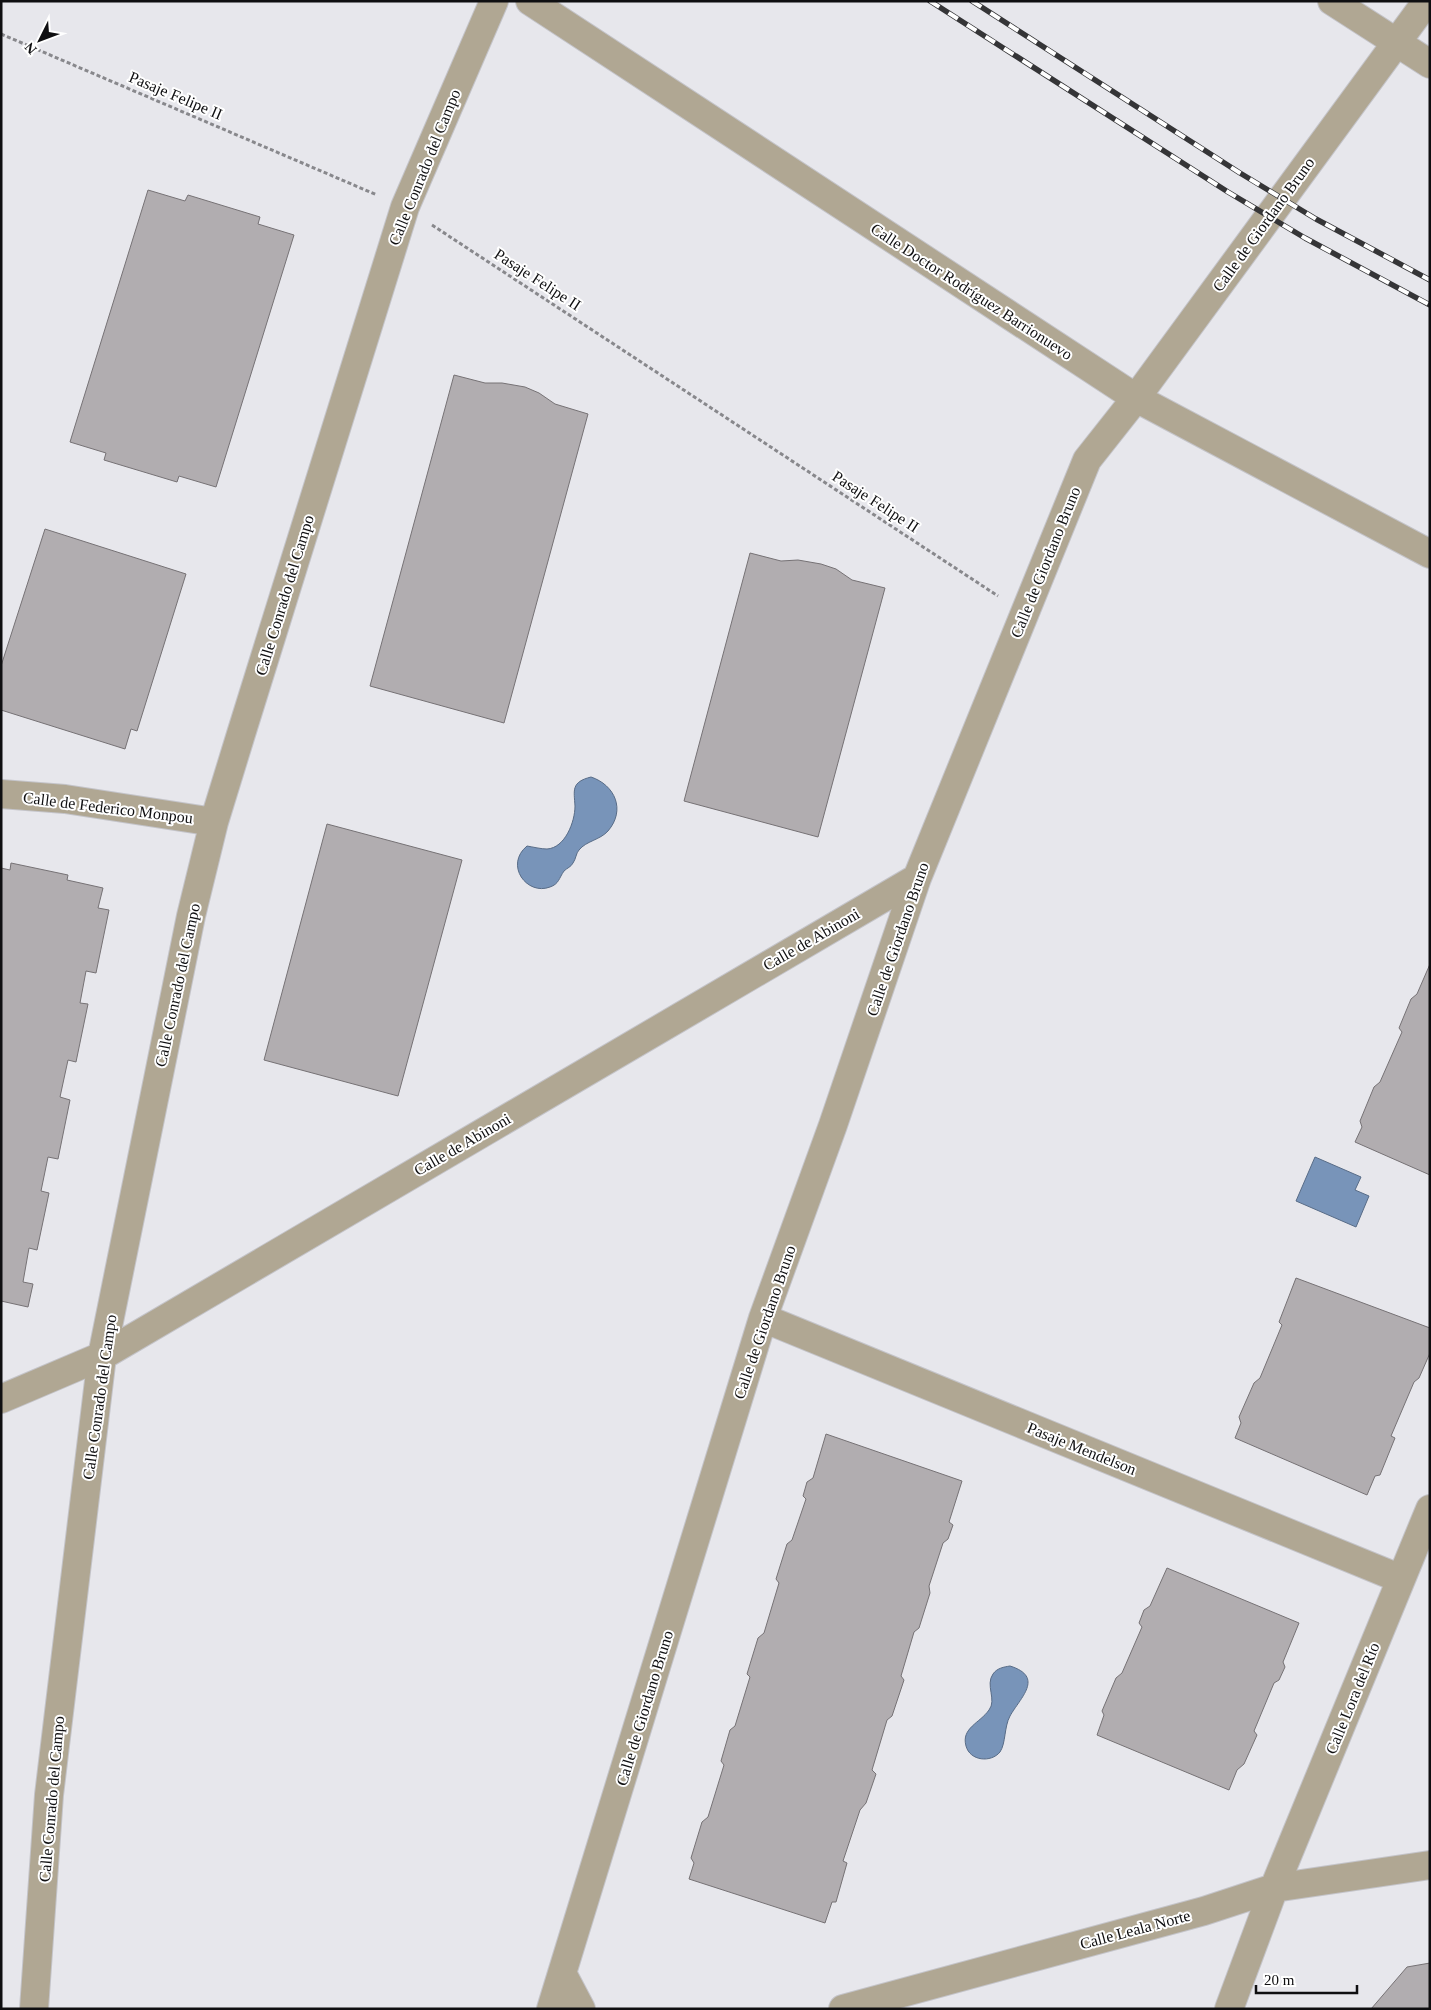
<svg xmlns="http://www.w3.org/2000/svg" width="1431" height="2010" font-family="Georgia,serif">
<rect width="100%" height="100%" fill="#e7e7ec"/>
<path fill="#7894b9" stroke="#586c87" d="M 591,777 C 615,785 626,810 608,831 C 600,840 586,841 579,850 C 576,853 576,859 573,863 C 571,867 567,868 564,871 C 559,878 559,884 550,887 C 527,896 504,865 527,846 C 533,847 541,849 547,849 C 565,848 575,822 575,806 C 574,790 571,782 591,777 Z
M 1315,1157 L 1361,1177 L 1355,1190 L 1369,1196 L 1356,1227 L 1296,1201 Z
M 1010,1666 C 1045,1677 1020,1698 1010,1716 C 1004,1727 1006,1743 1000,1752 C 991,1763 970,1761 966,1746 C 961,1728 980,1723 989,1710 C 997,1700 985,1685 993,1674 C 997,1668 1004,1667 1010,1666 Z"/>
<path fill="#b1adb0" stroke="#767275" d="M 148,190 L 185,201 L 188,195 L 260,217 L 258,224 L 294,235 L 216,487 L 179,476 L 177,482 L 104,460 L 106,453 L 70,442 Z
M 454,375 L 485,383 L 502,383 L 525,387 L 539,393 L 555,404 L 588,414 L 504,723 L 370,686 Z
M 45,529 L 186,574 L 137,731 L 131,729 L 125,749 L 1,710 L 1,666 Z
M 750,553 L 781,561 L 798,560 L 821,564 L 836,569 L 852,580 L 885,588 L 818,837 L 684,801 Z
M 327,824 L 462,860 L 398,1096 L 264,1060 Z
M 11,863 L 68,875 L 67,880 L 103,888 L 98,908 L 109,910 L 96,973 L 86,971 L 80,1003 L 88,1004 L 76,1062 L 68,1060 L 60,1097 L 70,1100 L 58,1159 L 48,1157 L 41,1191 L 49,1193 L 37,1250 L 29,1248 L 23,1282 L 33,1284 L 28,1307 L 1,1301 L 1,868 L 10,870 Z
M 1430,964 L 1430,1175 L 1355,1142 L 1362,1127 L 1360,1121 L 1374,1087 L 1380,1082 L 1402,1032 L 1399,1028 L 1411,999 L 1417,994 Z
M 1296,1278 L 1430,1328 L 1430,1353 L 1419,1378 L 1414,1382 L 1391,1436 L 1395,1438 L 1380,1475 L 1375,1476 L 1367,1495 L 1235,1438 L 1241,1423 L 1239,1417 L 1254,1383 L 1260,1378 L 1282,1325 L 1279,1322 Z
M 826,1434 L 962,1481 L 949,1522 L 953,1525 L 948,1539 L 943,1543 L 929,1586 L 930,1593 L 919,1628 L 914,1632 L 901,1676 L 904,1680 L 892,1716 L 887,1720 L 872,1770 L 876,1774 L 866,1803 L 860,1810 L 843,1861 L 847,1863 L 836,1902 L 832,1902 L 825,1923 L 689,1879 L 694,1863 L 691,1858 L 702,1822 L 708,1817 L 724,1765 L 721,1761 L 730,1730 L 735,1726 L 750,1677 L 747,1674 L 758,1638 L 764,1633 L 779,1583 L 776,1579 L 787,1544 L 792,1540 L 806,1499 L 803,1496 L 807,1482 L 813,1478 Z
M 1167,1568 L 1299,1623 L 1283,1662 L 1285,1667 L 1279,1680 L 1274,1683 L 1254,1731 L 1257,1735 L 1244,1764 L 1237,1770 L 1229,1790 L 1097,1735 L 1104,1715 L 1102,1711 L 1116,1678 L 1122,1673 L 1142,1627 L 1139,1623 L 1144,1610 L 1150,1606 Z
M 1430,1963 L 1430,2009 L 1371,2009 L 1407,1967 Z"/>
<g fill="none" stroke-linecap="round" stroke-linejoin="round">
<defs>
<path id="minor" d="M 530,1 L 1136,398 L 1430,554
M 1332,1 L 1430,64
M 1,794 L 65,799 L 214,822
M 763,1318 L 1401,1579
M 1,1399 L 102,1356 L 917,878
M 562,1973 L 581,2009
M 34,2009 L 49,1795 L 102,1356 L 191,916 L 214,822 L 241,734 L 405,207 L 494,1
M 551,2009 L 763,1318 L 833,1125 L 917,878 L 1087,460 L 1136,398 L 1427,1
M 843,2009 L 1204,1911 L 1274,1888 L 1430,1865
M 1229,2009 L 1274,1888 L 1430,1509"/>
</defs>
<use href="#minor" stroke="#c4c4c9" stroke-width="30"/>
<path stroke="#88888c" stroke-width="3" stroke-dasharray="4 2.5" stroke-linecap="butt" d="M 1,34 L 377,195
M 432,225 L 998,596"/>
<use href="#minor" stroke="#b0a793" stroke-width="28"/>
<defs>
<path id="rail" d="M 930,1 L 1228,192 L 1305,238 L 1430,305
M 972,1 L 1240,173 L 1316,219 L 1430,280"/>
</defs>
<use href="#rail" stroke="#353537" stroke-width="5.5"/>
<use href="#rail" stroke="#fff" stroke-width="4" stroke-dasharray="11" stroke-linecap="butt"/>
</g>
<g text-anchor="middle" stroke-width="4" stroke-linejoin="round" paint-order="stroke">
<g font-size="16" fill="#0f0f11" stroke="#fff">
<text transform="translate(176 95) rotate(23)" y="6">Pasaje Felipe II</text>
<text transform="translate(424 167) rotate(-68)" y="6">Calle Conrado del Campo</text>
<text transform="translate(1263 224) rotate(-54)" y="6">Calle de Giordano Bruno</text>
<text transform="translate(538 279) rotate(33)" y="6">Pasaje Felipe II</text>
<text transform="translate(972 291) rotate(33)" y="6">Calle Doctor Rodríguez Barrionuevo</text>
<text transform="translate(876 501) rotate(33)" y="6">Pasaje Felipe II</text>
<text transform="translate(1045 562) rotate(-68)" y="6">Calle de Giordano Bruno</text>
<text transform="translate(284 595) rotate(-73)" y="6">Calle Conrado del Campo</text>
<text transform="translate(108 807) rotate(7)" y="6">Calle de Federico Monpou</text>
<text transform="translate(811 939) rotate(-30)" y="6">Calle de Abinoni</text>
<text transform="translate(897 939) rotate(-71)" y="6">Calle de Giordano Bruno</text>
<text transform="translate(177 985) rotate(-78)" y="6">Calle Conrado del Campo</text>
<text transform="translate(462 1144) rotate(-30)" y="6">Calle de Abinoni</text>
<text transform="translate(764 1322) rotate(-71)" y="6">Calle de Giordano Bruno</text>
<text transform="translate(99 1397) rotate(-82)" y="6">Calle Conrado del Campo</text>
<text transform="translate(1082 1448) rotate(22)" y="6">Pasaje Mendelson</text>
<text transform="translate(1352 1698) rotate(-68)" y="6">Calle Lora del Río</text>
<text transform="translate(644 1708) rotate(-73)" y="6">Calle de Giordano Bruno</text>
<text transform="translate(51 1799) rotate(-85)" y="6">Calle Conrado del Campo</text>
<text transform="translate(1135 1929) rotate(-15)" y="6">Calle Leala Norte</text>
</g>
</g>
<rect width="1431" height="2010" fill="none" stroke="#0f0f11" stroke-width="5"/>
<g transform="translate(40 40) rotate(228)" stroke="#ffffff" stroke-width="4" paint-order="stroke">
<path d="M0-4L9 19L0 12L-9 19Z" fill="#0f0f11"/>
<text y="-8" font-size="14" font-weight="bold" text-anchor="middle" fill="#0f0f11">N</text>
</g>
<path d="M1256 1985v8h101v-8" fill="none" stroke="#0f0f11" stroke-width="2.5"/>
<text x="1264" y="1985" font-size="15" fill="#0f0f11" stroke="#ffffff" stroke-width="4" paint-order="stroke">20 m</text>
</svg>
